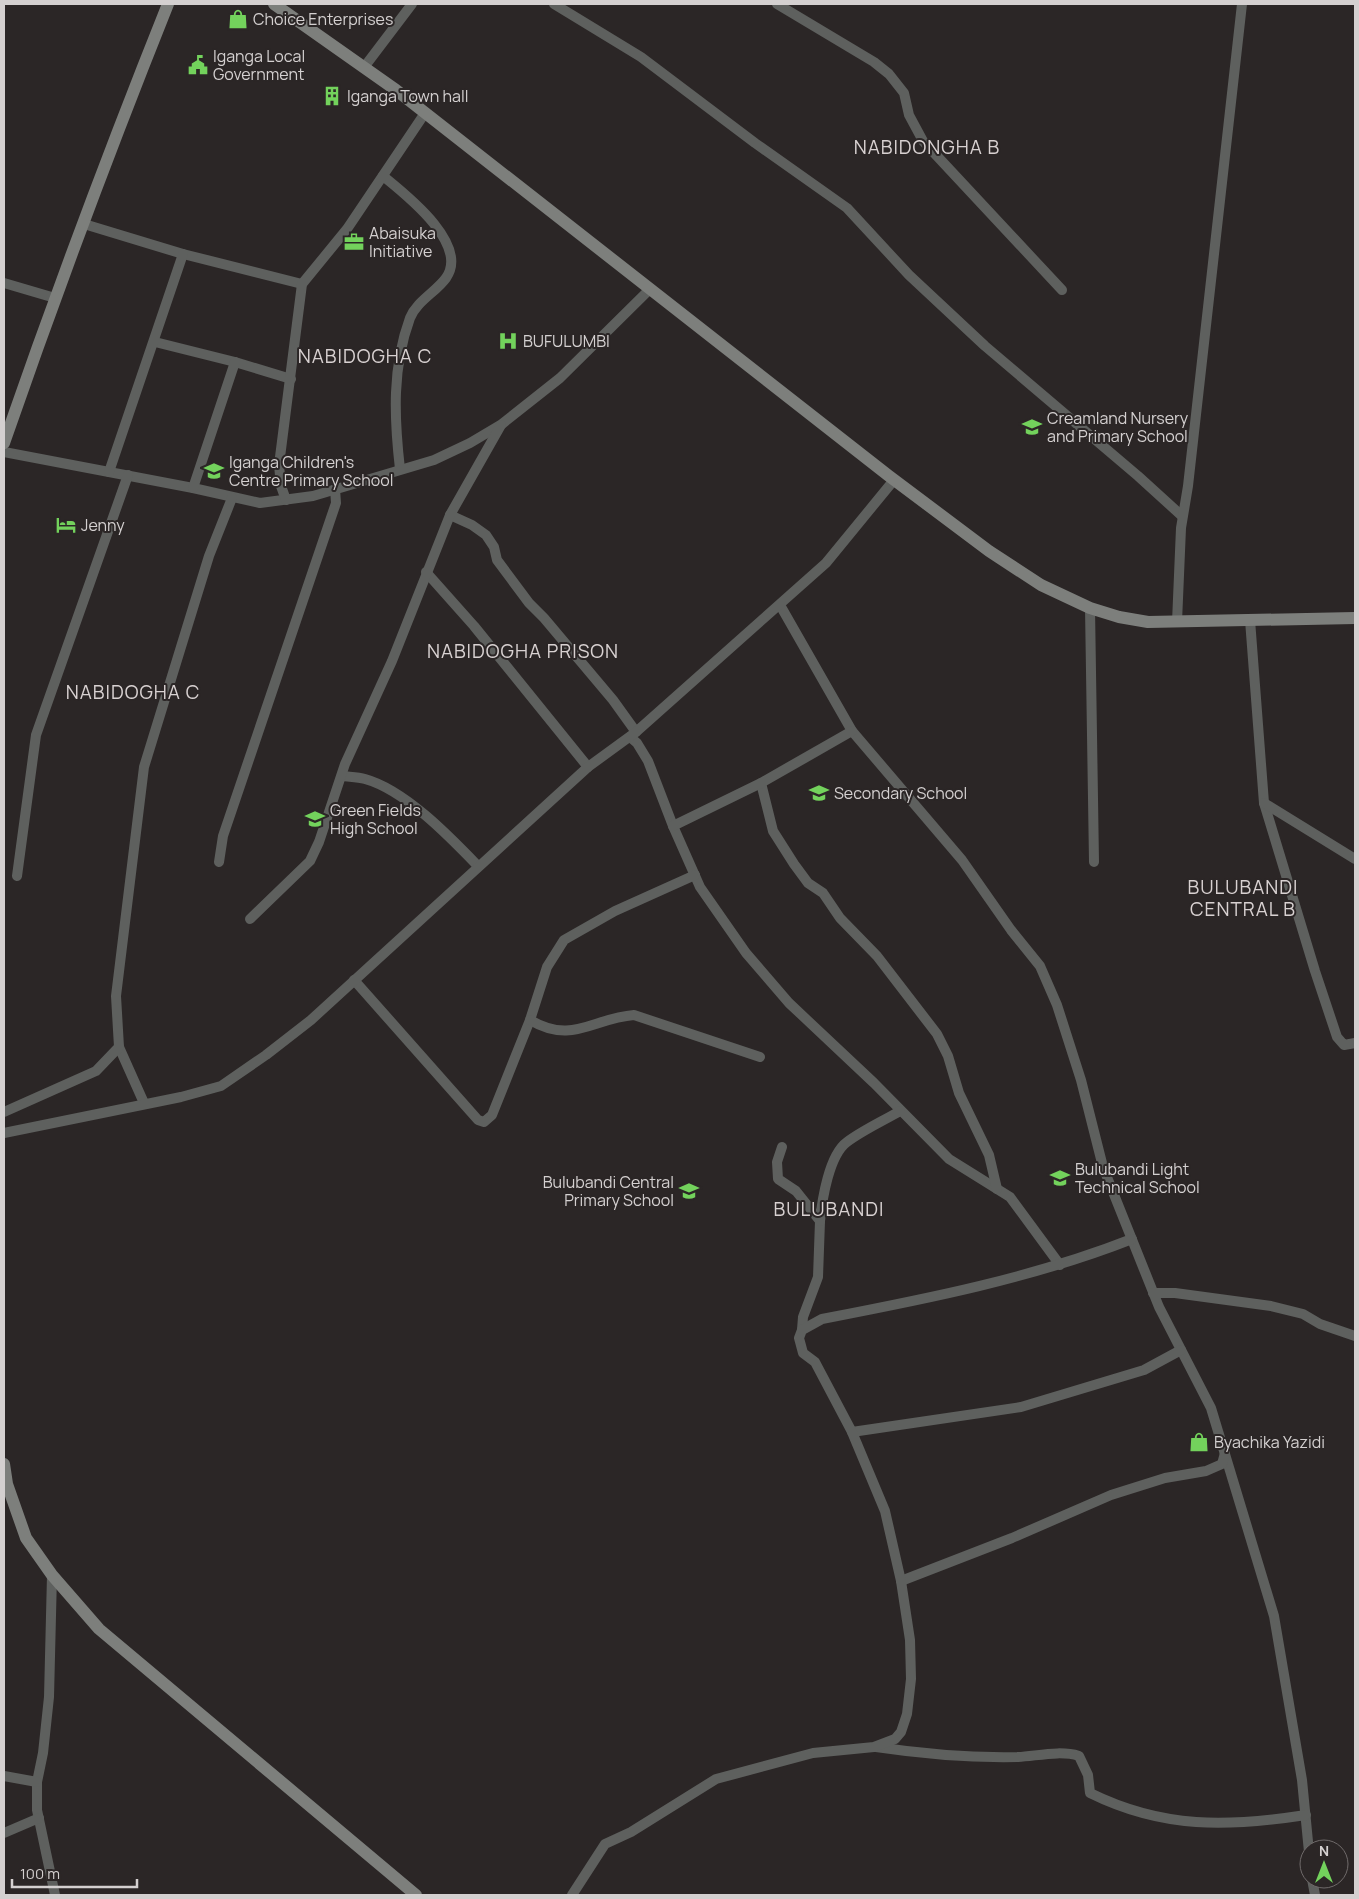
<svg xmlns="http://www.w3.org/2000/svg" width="1359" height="1899" viewBox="0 0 1359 1899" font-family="Manrope,sans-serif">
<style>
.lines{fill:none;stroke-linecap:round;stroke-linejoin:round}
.street{stroke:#5e605e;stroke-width:10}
.secondary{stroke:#7d7f7c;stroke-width:12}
.labels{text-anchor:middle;stroke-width:4;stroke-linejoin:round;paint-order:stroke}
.poi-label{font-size:16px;fill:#d4d0d0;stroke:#2b2626;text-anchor:start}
.quarter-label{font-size:19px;letter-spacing:1px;fill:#d8d1d1;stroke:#2b2626}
</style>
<rect width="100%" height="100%" fill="#2b2626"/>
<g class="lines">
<g class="street">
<polyline points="554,4 641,57 755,143 847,208 909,275 985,346 1138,476 1182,516"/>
<polyline points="777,4 874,62 889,74 904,93 909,115 923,141 1062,290"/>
<polyline points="365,66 412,4"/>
<path d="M383 176C405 194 470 244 446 278 436 292 417 301 410 318 392 367 394 417 400 469"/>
<polyline points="84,224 183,254 302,284"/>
<polyline points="4,283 55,298"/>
<polyline points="155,342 235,362 291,379"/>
<polyline points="4,452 193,488 260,503 313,496 434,460 470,443 502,424 560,378 650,289"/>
<polyline points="109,472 183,254"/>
<polyline points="193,488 235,362"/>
<polyline points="286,500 281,486 279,465 302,284 347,229 425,113"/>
<polyline points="450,515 472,525 486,535 494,547 497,560 529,603 544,618 613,700 636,732"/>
<polyline points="426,572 474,626 588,767"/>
<polyline points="780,605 852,731 962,860 1011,930 1040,966 1057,1005 1081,1080 1103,1167 1159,1307 1211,1408 1274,1616 1302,1780 1309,1852"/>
<polyline points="1090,608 1094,862"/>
<polyline points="1250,620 1264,803 1315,971 1337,1037 1344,1045 1355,1043"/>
<polyline points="1177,622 1181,528 1188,486 1242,4"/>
<polyline points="630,737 637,743 648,761 673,826 700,887 746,953 789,1003 874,1083 949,1159 1010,1197 1060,1265"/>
<path d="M342 776C350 777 358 777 365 779 405 790 450 837 478 866"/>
<polyline points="761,783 773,831 794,864 808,883 823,893 840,918 877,956 937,1034 948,1056 959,1093 989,1155 997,1189"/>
<polyline points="1264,803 1355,859"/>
<polyline points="673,826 761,783 852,731"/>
<polyline points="219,862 223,836 336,503 335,489"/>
<polyline points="17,876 36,735 128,475"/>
<polyline points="250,919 310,861 319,842 345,764 392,661 450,515 501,425"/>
<polyline points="354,980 478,1120 484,1122 492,1115 530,1020 547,967 564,940 615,911 695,875"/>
<path d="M530 1020C572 1045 593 1018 634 1015L760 1057"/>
<polyline points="119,1047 144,1103"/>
<polyline points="4,1112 96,1071 119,1047 116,996 144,767 209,556 232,498"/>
<polyline points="4,1133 181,1097 221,1086 266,1055 311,1020 588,767 636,732 826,563 894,480"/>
<polyline points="782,1147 777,1162 778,1179 796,1191 820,1221 818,1277 803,1317 802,1330"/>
<path d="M820 1221C822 1200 829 1155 847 1142 863 1130 883 1121 900 1111"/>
<polyline points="1153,1293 1175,1293 1271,1306 1303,1314 1320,1324 1355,1336"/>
<polyline points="852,1432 1021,1407 1144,1370 1181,1350"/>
<polyline points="52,1575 49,1697 43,1753 37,1782 37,1810 55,1895"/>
<polyline points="901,1581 1012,1538 1111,1495 1165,1478 1206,1471 1222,1464 1225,1453"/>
<path d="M876 1747C923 1754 971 1758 1018 1757 1037 1756 1060 1750 1079 1756L1088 1775 1090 1793C1163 1829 1228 1827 1306 1815"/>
<polyline points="4,1776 37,1782"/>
<polyline points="4,1833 39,1818"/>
<polyline points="1312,1879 1315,1895"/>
<path d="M572 1895 605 1844 631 1832 716 1779 813 1753 874 1747 895 1739 901 1732 907 1714 911 1679 910 1640 901 1581 885 1511 852 1432 815 1362 803 1353 799 1338 802 1330 822 1319C926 1299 1033 1278 1132 1239"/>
</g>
<g class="secondary">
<polyline points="274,4 396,90 889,476 989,551 1041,585 1090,608 1119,617 1148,622 1355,618"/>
<path d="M4 443C55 296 110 149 168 4"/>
<polyline points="4,1464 7,1484 26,1538 52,1575 99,1629 416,1895"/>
</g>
</g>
<defs>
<symbol id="shop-bare" viewBox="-9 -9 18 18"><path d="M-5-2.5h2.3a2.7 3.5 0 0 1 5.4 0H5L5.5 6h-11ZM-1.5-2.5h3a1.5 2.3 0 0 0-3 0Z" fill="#73d25c" stroke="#2b2626" stroke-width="2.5" paint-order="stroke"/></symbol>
<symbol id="civic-bare" viewBox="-9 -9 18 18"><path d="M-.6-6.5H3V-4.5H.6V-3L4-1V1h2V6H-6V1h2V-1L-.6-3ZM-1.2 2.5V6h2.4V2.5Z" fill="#73d25c" stroke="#2b2626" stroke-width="2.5" paint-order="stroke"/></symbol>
<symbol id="building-bare" viewBox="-9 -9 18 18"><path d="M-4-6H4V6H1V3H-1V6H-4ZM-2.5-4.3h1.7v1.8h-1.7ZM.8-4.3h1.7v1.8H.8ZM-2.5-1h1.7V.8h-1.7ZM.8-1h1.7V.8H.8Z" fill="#73d25c" stroke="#2b2626" stroke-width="2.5" paint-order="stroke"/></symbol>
<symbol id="office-bare" viewBox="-9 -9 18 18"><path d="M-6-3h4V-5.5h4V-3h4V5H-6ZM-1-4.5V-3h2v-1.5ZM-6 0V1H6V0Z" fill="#73d25c" stroke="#2b2626" stroke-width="2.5" paint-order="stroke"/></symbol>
<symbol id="hospital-bare" viewBox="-9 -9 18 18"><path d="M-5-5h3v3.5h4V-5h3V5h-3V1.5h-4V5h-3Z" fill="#73d25c" stroke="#2b2626" stroke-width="2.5" paint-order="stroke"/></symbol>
<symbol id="school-bare" viewBox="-9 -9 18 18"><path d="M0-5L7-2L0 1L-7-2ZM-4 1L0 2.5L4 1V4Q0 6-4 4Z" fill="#73d25c" stroke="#2b2626" stroke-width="2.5" paint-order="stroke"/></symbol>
<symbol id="hotel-bare" viewBox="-9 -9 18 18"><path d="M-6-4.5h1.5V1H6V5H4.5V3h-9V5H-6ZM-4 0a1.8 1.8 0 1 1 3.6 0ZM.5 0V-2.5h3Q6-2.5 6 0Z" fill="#73d25c" stroke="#2b2626" stroke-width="2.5" paint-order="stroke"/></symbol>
</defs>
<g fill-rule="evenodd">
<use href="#shop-bare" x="224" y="5" width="28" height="28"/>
<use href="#civic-bare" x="184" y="51" width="28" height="28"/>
<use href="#building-bare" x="318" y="82" width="28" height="28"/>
<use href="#office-bare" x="340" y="228" width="28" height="28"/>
<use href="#hospital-bare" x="494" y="327" width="28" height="28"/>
<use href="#school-bare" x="1018" y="413" width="28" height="28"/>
<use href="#school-bare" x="200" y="457" width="28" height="28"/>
<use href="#hotel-bare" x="52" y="511" width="28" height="28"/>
<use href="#school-bare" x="805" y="779" width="28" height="28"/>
<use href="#school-bare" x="301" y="805" width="28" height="28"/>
<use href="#school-bare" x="1046" y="1164" width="28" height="28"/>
<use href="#school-bare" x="675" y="1177" width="28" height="28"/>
<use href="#shop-bare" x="1185" y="1428" width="28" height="28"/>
</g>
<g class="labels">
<g class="poi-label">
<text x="253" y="25">Choice Enterprises</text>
<text x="213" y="62">Iganga Local<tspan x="213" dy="18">Government</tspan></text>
<text x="347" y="102">Iganga Town hall</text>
<text x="369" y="239">Abaisuka<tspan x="369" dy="18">Initiative</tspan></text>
<text x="523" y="347">BUFULUMBI</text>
<text x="1047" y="424">Creamland Nursery<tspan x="1047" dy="18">and Primary School</tspan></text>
<text x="229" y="468">Iganga Children's<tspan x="229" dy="18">Centre Primary School</tspan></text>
<text x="81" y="531">Jenny</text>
<text x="834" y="799">Secondary School</text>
<text x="330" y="816">Green Fields<tspan x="330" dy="18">High School</tspan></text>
<text x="1075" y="1175">Bulubandi Light<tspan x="1075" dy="18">Technical School</tspan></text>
<text x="674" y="1188" text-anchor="end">Bulubandi Central<tspan x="674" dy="18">Primary School</tspan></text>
<text x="1214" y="1448">Byachika Yazidi</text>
</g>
<g class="quarter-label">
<text x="927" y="154">NABIDONGHA B</text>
<text x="365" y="363">NABIDOGHA C</text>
<text x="523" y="658">NABIDOGHA PRISON</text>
<text x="133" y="699">NABIDOGHA C</text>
<text x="1243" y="894">BULUBANDI<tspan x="1243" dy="22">CENTRAL B</tspan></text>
<text x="829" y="1216">BULUBANDI</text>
</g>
</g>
<rect width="1359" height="1899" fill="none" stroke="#d4d0d0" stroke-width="10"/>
<g transform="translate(1324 1864)"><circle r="24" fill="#2b2626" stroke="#6f6a6a"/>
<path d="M0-4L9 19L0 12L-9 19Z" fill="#73d25c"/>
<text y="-8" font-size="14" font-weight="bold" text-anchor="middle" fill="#d4d0d0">N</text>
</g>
<path d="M12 1879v8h125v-8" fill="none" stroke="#d4d0d0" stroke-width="2.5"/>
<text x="20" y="1879" font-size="15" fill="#d4d0d0" stroke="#2b2626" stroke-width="4" paint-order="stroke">100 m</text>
</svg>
